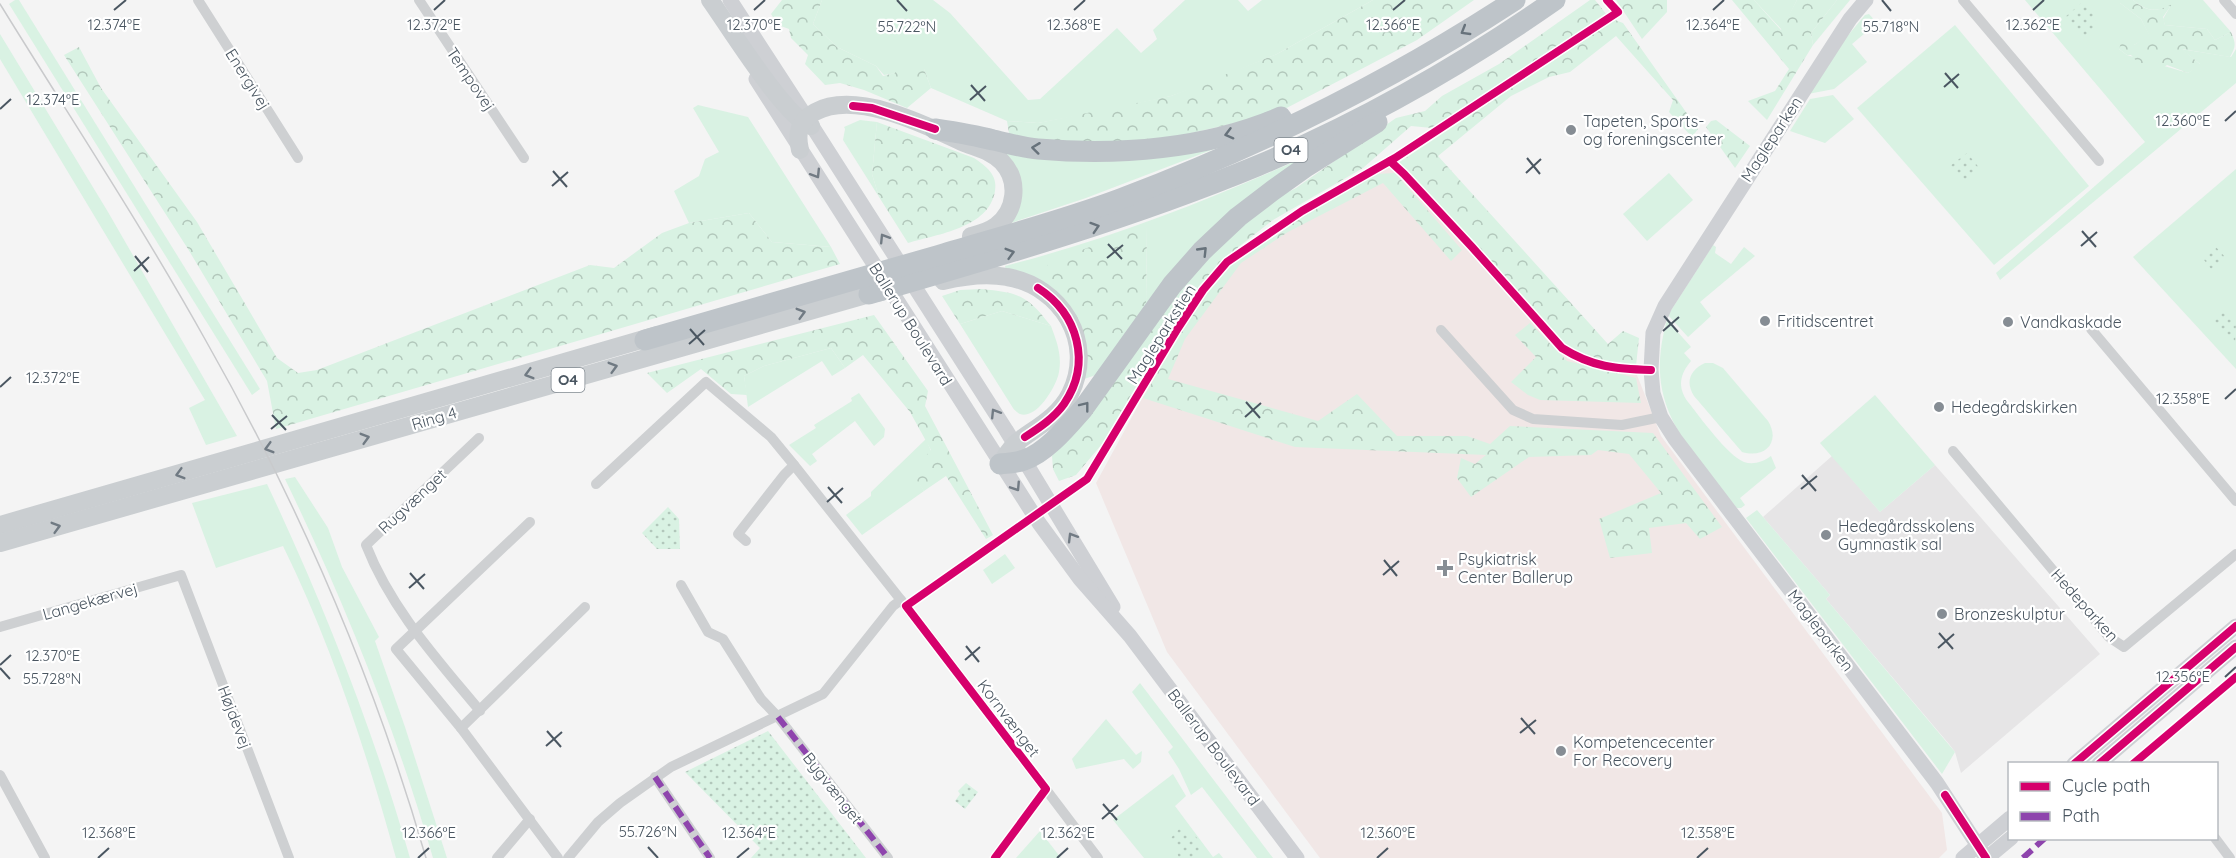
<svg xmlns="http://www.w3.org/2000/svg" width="2236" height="858" viewBox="0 0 2236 858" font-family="Quicksand,sans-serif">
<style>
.education{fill:#e6e5e6}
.medical{fill:#f1e7e6}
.grass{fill:#d9f2e3}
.forest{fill:url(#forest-crowns)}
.park{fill:url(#park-dots)}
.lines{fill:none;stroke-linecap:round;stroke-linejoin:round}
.street{stroke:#ced0d2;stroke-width:10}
.secondary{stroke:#ced0d4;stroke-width:15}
.primary{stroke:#caced1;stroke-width:18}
.highway{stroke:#bec4c9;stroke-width:21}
.tram{stroke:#c9cacc;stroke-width:1.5}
.quiet{stroke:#8e44ad;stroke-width:6;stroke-dasharray:12 6;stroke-linecap:butt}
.cycleway-casing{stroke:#fff;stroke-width:11}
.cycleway{stroke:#d6006c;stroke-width:8}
.oneway{stroke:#67727b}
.oneway2{stroke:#727b84}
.oneway3{stroke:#707a83}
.ticks{fill:none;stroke:#4a5661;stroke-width:2}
.poi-dot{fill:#868d94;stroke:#fff;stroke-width:2}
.labels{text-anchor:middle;stroke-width:4.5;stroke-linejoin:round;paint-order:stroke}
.shield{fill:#fff;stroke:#808990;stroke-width:1.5}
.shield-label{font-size:15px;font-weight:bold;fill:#4a5661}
.street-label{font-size:16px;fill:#4a5661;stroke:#fff}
.poi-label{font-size:16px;fill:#4a5661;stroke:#fff;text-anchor:start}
.ticks-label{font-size:15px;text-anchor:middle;fill:#4a5661;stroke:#fff;stroke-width:4.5;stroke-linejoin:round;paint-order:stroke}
</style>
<defs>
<pattern id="forest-crowns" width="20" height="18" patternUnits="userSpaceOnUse" patternTransform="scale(1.5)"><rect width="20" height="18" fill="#d9f2e3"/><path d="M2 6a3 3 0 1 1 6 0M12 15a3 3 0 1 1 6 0" fill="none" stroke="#b2c7bb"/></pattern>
<pattern id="park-dots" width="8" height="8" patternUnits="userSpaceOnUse" patternTransform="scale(1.5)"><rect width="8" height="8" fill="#d9f2e3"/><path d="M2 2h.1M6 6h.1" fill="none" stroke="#b2c7bb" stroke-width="1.8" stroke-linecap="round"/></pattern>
</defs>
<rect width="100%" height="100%" fill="#f4f4f4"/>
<polygon class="education" points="1832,456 1880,512 1935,465 2100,654 1961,773 1955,752 1949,744 1826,599 1830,595 1763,517"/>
<polygon class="medical" points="1390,166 1568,359 1637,375 1661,436 1942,813 1947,850 1939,858 1320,858 1167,652 1096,483 1176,336 1222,265 1304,211"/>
<g class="grass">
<polygon points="15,0 19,0 260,389 252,395 9,4"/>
<polygon points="822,0 933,0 950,13 1028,100 1040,99 1117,28 1141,53 1157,39 1153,30 1185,0 1238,0 1248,11 1262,0 1373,0 1277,54 1205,84 1171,96 1098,112 1038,123 1007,121 931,88 924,69 884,75 876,66 837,47 813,24"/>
<polygon points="1754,0 1797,0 1782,30"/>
<polygon points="1837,0 1850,0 1813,45 1811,33"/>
<polygon points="2025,0 2120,0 2120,3 2141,19 2150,36 2134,45 2119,49 2127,55 2188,73 2200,64 2181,49 2231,57 2236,49 2236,83 2000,280 1996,273 2145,142"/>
<path d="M2133 0H2203L2231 32 2215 40 2207 29 2165 25 2163 19 2171 5C2156 13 2146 11 2133 0Z"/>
<polygon points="1869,14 1877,23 1852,44 1867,62 1834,89 1808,94 1845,39 1865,15"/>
<polygon points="1955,25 2089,186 1994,265 1857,108"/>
<polygon points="0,34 108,212 237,436 206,445 189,408 205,400 0,59"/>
<polygon points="1833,95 1854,119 1825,143 1790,131 1810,99"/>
<polygon points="698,105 748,117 831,247 772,242 749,213 689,223 674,191 699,176 705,159 719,152 693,108"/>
<polygon points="860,120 877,122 872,174 879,197 843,140 845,129 844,127"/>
<polygon points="1222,146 1086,198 1011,223 1016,208 995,148"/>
<path d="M1300 159 1146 304 1147 227 1040 284 1007 273 1005 266C1106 240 1205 202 1300 159Z"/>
<polygon points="2236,169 2236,369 2133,257"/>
<polygon points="1669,173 1693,200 1647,241 1623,214"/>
<polygon points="1713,245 1716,247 1715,253 1731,264 1744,247 1755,256 1700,302 1711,316 1688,337 1668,315"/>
<path d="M1002 311 1051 326C1057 342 1062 355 1059 372 1057 385 1037 420 1020 414 1019 414 1013 409 1013 408L960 324Z"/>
<path d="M1667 320 1691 347 1684 353 1691 361C1680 374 1677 387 1688 402 1700 417 1727 455 1744 462 1753 465 1763 462 1771 456L1776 468 1740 498 1745 505 1741 508H1737C1687 444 1642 407 1667 320Z"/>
<polygon points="831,348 845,368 832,376 822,361 748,407 744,376 764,366"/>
<path d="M1705 363H1713L1723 368 1768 421C1781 442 1765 459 1742 452L1694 396C1685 382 1690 370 1705 363Z"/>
<polygon points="859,393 885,429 884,437 874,446 855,421 812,454 817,461 810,466 789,445 816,428 814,425 852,401 851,398"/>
<polygon points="1875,395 1935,465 1880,512 1820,443"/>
<polygon points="926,439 931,451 931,466 916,478 924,491 862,535 846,515 871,496 871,492"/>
<path d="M295 477 328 528 342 567 379 637 375 641 405 727 447 858H433C395 727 344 601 285 479Z"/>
<path d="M267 484C324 605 373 729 410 858H396C366 751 332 646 283 546L216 568 192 503Z"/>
<polygon points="1757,510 1830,595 1826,599 1955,752 1942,774 1746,518"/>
<polygon points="1005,554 1015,568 992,584 983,570"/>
<polygon points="1140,683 1273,858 1257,858 1202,787 1191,795 1179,769 1168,752 1173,747 1132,692"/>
<polygon points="1106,719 1136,755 1142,751 1141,762 1133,769 1124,759 1076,769 1072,759"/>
<polygon points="1173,774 1186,796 1175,806 1213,857 1219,853 1223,858 1144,858 1113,820"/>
<polygon points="1040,831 1061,858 1016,858"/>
</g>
<g class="forest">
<polygon points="782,0 822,0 813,24 837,47 876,66 883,76 895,73 896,69 912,64 924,69 931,88 907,108 864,90 840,83 825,85 805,64 808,55 791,38 789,29 778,25 771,14"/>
<polygon points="1373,0 1474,0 1417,40 1277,113 1162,140 1119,146 1010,139 1007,121 1038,123 1171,96 1277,54"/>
<polygon points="1590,0 1595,0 1607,15 1568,43 1432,128 1411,126 1363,168 1273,220 1227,256 1187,301 1102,444 1076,475 1059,481 1053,469 1052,456 1088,414 1165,302 1253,210 1296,188 1396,118 1425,111 1442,96 1499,64"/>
<polygon points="1616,0 1667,0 1667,12 1642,39"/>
<polygon points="1732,0 1754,0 1781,30 1797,0 1837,0 1811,33 1813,45 1767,120 1748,101 1775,91 1789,69"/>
<path d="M2120 0H2133C2147 12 2156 13 2172 4L2163 17 2165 25 2207 29 2215 40 2231 32C2236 44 2236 46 2230 57L2182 49 2201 65 2188 73 2167 65 2161 69 2141 66 2131 55H2127L2119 49 2122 40 2134 45 2149 35 2141 19 2120 3Z"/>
<path d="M1615 20 1623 23 1698 129 1692 137 1669 112 1673 100 1616 36 1570 72 1549 77 1511 96 1438 156 1608 344 1623 331 1639 338 1636 366C1605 369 1589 360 1563 346L1398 163Z"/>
<polygon points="79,47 101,88 197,222 277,358 298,373 317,370 590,265 614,268 662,233 689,223 749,213 772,242 831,247 840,264 276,429 267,381 188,249 64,55"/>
<polygon points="1716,120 1750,146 1735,168 1706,127 1711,121"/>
<path d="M877 122 974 158C986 166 998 175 995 191 989 228 938 234 908 243L879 197 872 174Z"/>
<polygon points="1395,173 1462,250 1451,261 1383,183 1288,232 1241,263 1185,339 1168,379 1318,421 1357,394 1397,436 1467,436 1490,444 1510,426 1653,433 1722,527 1700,539 1686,523 1649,528 1652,553 1610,558 1599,519 1661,493 1629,454 1598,450 1591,455 1529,457 1471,497 1457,478 1461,458 1475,464 1486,455 1295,447 1143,398 1200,299 1224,266 1304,212 1375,174"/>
<polygon points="1147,226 1146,304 1102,373 1084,379 1085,370 1040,284 1049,262"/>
<path d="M982 289C1020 293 1027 295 1051 326L1002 311 960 324 942 296 960 290Z"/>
<polygon points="874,315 928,391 925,406 993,535 986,539 946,476 924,491 915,478 930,466 924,458 931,450 910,412 863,355 845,368 831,348 764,366 744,376 747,395 731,394 701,369 667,393 647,373"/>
<polygon points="1530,323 1567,361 1636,378 1641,403 1540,400 1528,395 1511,382 1536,357 1515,335"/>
</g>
<g class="park">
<polygon points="2085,0 2096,13 2094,30 2083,40 2064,18"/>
<polygon points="1967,153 1981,170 1964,183 1950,166"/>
<polygon points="2214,245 2225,257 2211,269 2201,256"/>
<polygon points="2224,308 2236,322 2235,345 2212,319"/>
<polygon points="668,507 679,519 680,549 657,549 642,533"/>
<polygon points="768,731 866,858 751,858 760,848 685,772"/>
<polygon points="966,783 978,792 965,809 955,801 960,794 958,791"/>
<polygon points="1179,829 1194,834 1202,845 1199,847 1201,858 1179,858 1171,838"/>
</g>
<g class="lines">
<g class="street">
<polyline points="198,0 298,158"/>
<polyline points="419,0 524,158"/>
<polyline points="1963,0 2099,161"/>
<polyline points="2224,0 2236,14"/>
<polyline points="2091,329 2236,501"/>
<polyline points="1441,330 1513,410 1533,419 1622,425 1661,417"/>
<path d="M479 438 366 545C391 609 437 659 480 711"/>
<polyline points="1953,451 2109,637 2124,647 2236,554"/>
<polyline points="596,484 706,382 771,437 794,465 931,638 1098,858"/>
<polyline points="530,522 396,649 461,728 558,858"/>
<polyline points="746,541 738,534 784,475 794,465"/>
<polyline points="681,585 708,632 723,639 761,699 778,717 888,858"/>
<polyline points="0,627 181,575 289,858"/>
<polyline points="461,728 585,607"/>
<polyline points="0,775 45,858"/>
<polyline points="655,777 710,858"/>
<polyline points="2215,838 2230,858"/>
<polyline points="497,858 530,819"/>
<polyline points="568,858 598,822 620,803 671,767 823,694 893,606 901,600"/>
</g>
<g class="secondary">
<polyline points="730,0 812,126 1006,430 1113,607"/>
<polyline points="1866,0 1850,19 1665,306 1653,333 1651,370 1653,393 1661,417 1675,439 1937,783 1986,858"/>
<polyline points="756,79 1039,523 1080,579 1130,636 1297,858"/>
<polyline points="2074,764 2236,626"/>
<polyline points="2099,764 2236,647"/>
<polyline points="1963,858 2010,818"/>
<polyline points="1987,858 2011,838"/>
</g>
<g class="primary">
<path d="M710 0C728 25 786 119 811 126"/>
<path d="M800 150C796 132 799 121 815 112 855 90 924 124 962 142 976 148 992 151 1002 162 1020 181 1016 211 996 226 988 232 979 234 971 236"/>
<path d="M943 281C964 276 986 273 1007 277 1061 286 1096 342 1070 394 1058 417 1037 427 1017 442 1010 448 1005 457 1000 464"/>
<polyline points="0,525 658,335"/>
<polyline points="0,543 869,294 881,292"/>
</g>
<g class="highway">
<path d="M935 129C955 132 974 135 993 140 1008 143 1023 148 1038 149 1119 156 1206 149 1281 117"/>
<path d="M869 294C1000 256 1131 218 1257 166 1362 122 1462 65 1555 0"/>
<path d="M645 340C744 311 842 283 940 255 1000 237 1061 221 1120 199 1258 147 1391 81 1515 0"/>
<path d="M1000 464C1008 463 1017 463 1024 460 1046 453 1068 426 1083 409L1172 285 1202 251 1238 217 1272 191 1307 166 1377 122"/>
</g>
<path class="tram" d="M0 4C69 116 142 226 206 341 298 503 374 678 426 858"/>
<g class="quiet">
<polyline points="778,717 888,858"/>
<polyline points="655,777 710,858"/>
<polyline points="2023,858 2045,838"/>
</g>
<defs>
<g id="cycleway">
<polyline points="853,106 872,108 935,129"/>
<path d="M1390 161 1404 174 1472 247 1562 348C1592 367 1616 369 1651 370"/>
<path d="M1025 437C1039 428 1054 418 1064 404 1092 363 1078 314 1038 288"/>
<polyline points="2074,764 2236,626"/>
<polyline points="2099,764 2236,647"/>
<polyline points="2133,764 2236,677"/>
<polyline points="1945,795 1986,858"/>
<polyline points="995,858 1046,789 906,606 1087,479 1178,328 1203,290 1227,262 1302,211 1395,158 1618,12 1607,0"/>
</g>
</defs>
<use href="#cycleway" class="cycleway-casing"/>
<use href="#cycleway" class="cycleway"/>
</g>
<defs><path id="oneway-chevron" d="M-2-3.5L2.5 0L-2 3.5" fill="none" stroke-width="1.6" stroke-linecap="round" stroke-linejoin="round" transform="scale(1.5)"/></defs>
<g class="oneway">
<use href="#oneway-chevron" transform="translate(1465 31) rotate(149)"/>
<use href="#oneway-chevron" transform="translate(1229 134) rotate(165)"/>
<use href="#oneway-chevron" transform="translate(1036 148) rotate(-173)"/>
<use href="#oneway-chevron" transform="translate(1095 227) rotate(-18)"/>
<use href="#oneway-chevron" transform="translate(1203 251) rotate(-46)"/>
<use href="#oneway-chevron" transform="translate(1010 253) rotate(-16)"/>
<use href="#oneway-chevron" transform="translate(1085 406) rotate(-52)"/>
</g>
<g class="oneway2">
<use href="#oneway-chevron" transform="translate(816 174) rotate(58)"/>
<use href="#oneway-chevron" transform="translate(884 238) rotate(-122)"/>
<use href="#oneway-chevron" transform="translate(995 413) rotate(-122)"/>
<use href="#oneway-chevron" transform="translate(1016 487) rotate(57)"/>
<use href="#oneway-chevron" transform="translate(1072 537) rotate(-121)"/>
</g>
<g class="oneway3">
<use href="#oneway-chevron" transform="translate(801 313) rotate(-16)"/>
<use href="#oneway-chevron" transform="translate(613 367) rotate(-16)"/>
<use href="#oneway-chevron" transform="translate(529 374) rotate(164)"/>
<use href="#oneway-chevron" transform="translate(365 438) rotate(-16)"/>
<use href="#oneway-chevron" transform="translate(269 448) rotate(164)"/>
<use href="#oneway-chevron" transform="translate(180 474) rotate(164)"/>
<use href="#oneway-chevron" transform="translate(56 527) rotate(-16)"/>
</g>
<path class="ticks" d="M897 0 907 11M1882 0 1891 11M114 10 126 0M434 10 445 0M754 10 765 0M1074 10 1085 0M1393 10 1405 0M1713 10 1724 0M2033 10 2044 0M1945 73 1958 88M971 85 985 101M1944 87 1959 74M970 100 986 86M0 109 11 99M2225 121 2236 111M1527 158 1540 174M553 171 567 187M1526 173 1541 159M552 186 568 172M2082 231 2096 247M1108 244 1122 259M2081 246 2097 232M135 256 148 272M1107 258 1123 245M134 271 149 257M1664 316 1678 332M690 329 704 345M1663 331 1679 317M689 344 705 330M0 387 11 377M2225 399 2236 389M1246 402 1260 418M272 415 286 430M1245 417 1261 403M271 429 287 416M1802 475 1816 491M828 487 842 503M1801 489 1817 476M827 502 843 488M1384 560 1397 576M410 573 424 589M1383 575 1399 561M409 588 425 574M1939 633 1953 649M966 646 979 662M1938 648 1954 634M965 660 980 647M0 665 11 655M0 668 10 679M2225 677 2236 667M1521 718 1535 734M547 731 561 747M1520 733 1536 720M546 746 562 732M1103 804 1117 820M1102 819 1118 805M648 847 658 858M98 858 109 848M418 858 429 848M737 858 749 848M1057 858 1068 848M1377 858 1388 848M1697 858 1708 848"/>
<g class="poi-dot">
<circle cx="1571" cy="130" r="6"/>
<circle cx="1765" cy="321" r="6"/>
<circle cx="2008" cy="322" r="6"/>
<circle cx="1939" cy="407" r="6"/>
<circle cx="1826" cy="535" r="6"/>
<path d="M1442 559h6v6h6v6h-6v6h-6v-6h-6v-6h6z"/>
<circle cx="1942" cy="614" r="6"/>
<circle cx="1561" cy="751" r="6"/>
</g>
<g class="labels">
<g class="shield">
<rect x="1274.5" y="138" width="33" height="24" rx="4.5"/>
<rect x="551.5" y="368" width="33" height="24" rx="4.5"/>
</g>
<g class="shield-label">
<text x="1291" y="155">O4</text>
<text x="568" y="385">O4</text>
</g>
<g class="street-label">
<text transform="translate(248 79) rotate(58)" y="6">Energivej</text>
<text transform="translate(471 79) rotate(56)" y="6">Tempovej</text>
<text transform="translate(1771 139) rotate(-57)" y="6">Magleparken</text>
<text transform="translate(911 324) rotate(58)" y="6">Ballerup Boulevard</text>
<text transform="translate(1161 334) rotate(-58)" y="6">Magleparkstien</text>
<text transform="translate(434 418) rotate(-16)" y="6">Ring 4</text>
<text transform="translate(412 501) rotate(-43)" y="6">Rugvænget</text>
<text transform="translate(90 601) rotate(-16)" y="6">Langekærvej</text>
<text transform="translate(2085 605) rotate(48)" y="6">Hedeparken</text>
<text transform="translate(1821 630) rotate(53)" y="6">Magleparken</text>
<text transform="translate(235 717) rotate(69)" y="6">Højdevej</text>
<text transform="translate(1009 718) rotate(53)" y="6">Kornvænget</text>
<text transform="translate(1214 747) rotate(53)" y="6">Ballerup Boulevard</text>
<text transform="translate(833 788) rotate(52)" y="6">Bygvænget</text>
</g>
<g class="poi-label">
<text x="1583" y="127">Tapeten, Sports-<tspan x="1583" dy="18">og foreningscenter</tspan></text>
<text x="1777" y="327">Fritidscentret</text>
<text x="2020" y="328">Vandkaskade</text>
<text x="1951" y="413">Hedegårdskirken</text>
<text x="1838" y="532">Hedegårdsskolens<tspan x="1838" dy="18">Gymnastik sal</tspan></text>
<text x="1458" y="565">Psykiatrisk<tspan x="1458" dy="18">Center Ballerup</tspan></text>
<text x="1954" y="620">Bronzeskulptur</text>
<text x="1573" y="748">Kompetencecenter<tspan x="1573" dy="18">For Recovery</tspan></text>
</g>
</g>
<g class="ticks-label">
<text x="114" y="30">12.374°E</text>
<text x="434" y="30">12.372°E</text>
<text x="754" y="30">12.370°E</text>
<text x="1074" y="30">12.368°E</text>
<text x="1393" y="30">12.366°E</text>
<text x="1713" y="30">12.364°E</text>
<text x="2033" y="30">12.362°E</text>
<text x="907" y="32">55.722°N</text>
<text x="1891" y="32">55.718°N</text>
<text x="53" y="105">12.374°E</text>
<text x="2183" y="126">12.360°E</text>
<text x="53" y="383">12.372°E</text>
<text x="2183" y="404">12.358°E</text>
<text x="53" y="661">12.370°E</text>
<text x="2183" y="682">12.356°E</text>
<text x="52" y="684">55.728°N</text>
<text x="648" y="837">55.726°N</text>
<text x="109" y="838">12.368°E</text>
<text x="429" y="838">12.366°E</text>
<text x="749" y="838">12.364°E</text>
<text x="1068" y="838">12.362°E</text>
<text x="1388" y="838">12.360°E</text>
<text x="1708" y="838">12.358°E</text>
</g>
<rect x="2008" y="762" width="210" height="78" fill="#ffffff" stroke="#b7bbc0" stroke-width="1.5"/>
<rect x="2020" y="782" width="30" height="9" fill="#d6006c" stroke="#b7bbc0" stroke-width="1.5"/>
<text x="2062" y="792" font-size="18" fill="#4a5661">Cycle path</text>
<rect x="2020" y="812" width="30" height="9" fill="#8e44ad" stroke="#b7bbc0" stroke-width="1.5"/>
<text x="2062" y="822" font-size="18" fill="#4a5661">Path</text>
</svg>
